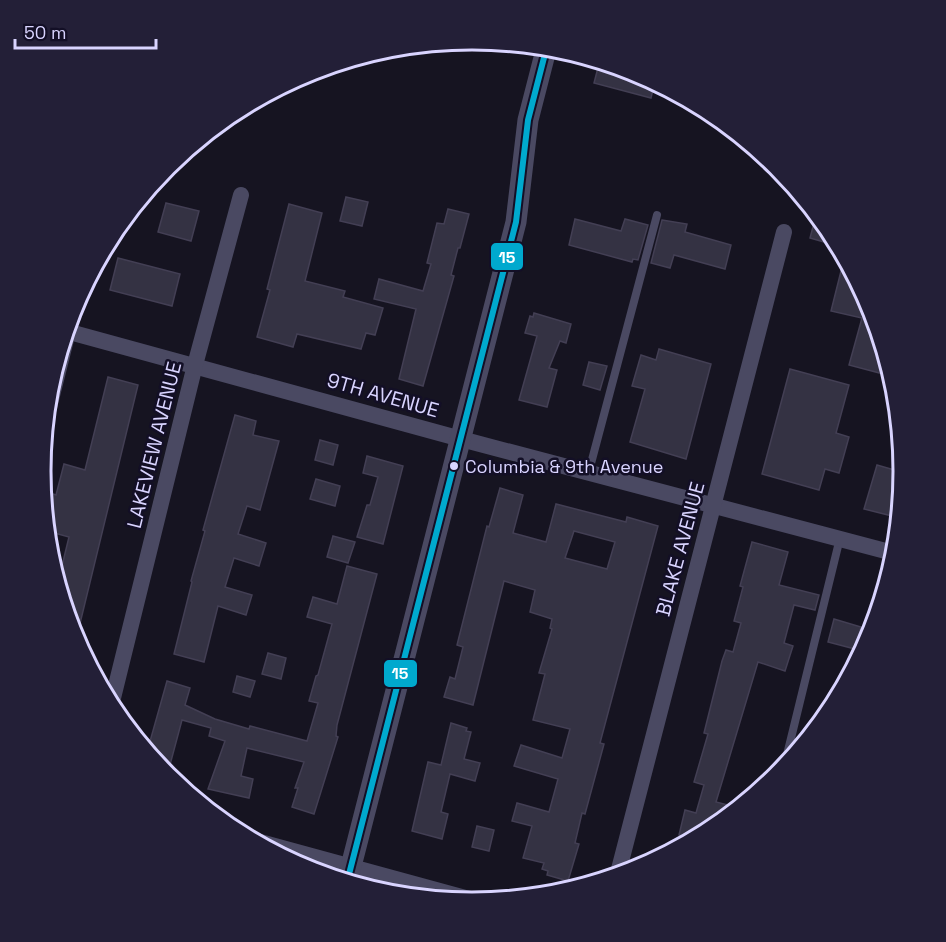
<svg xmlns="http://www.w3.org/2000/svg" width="946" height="942" viewBox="0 0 946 942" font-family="'Space Grotesk',sans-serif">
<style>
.building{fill:#343243;stroke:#433f54;stroke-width:1.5;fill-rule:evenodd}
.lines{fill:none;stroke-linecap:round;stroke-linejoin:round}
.service{stroke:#4a4962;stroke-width:8}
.minor{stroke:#4a4962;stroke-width:16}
.tertiary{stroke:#4a4962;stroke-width:21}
.bus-1-casing{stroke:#130f26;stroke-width:10}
.bus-1{stroke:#00a9ce;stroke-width:6}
.bus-dot{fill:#d9d4ff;stroke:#130f26;stroke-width:2}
.labels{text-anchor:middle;stroke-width:5;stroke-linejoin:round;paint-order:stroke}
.bus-label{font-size:18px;fill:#d9d4ff;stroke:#130f26;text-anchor:start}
.street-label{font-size:20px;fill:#d9d4ff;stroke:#130f26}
.rim{fill:none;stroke:#d9d4ff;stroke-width:3}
.line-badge{stroke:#130f26;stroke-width:2}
.badge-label{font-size:16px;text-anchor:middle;font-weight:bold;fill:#fff}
</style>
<rect width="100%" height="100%" fill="#161421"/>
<g class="building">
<polygon points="600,60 639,72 655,81 651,98 594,83"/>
<polygon points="346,197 368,202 362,226 340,221"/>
<polygon points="166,203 199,211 191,241 158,232"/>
<polygon points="289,204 322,213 305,281 345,291 343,297 383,308 375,335 366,333 361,349 297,334 293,347 257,337 270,290 267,289"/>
<polygon points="448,209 469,214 460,248 458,248 451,275 454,276 423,386 399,379 416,309 374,299 379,279 423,291 431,264 427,263 437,223 444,224"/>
<polygon points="575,219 621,231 625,219 648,225 638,260 633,259 632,262 569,245"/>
<polygon points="662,220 687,224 685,232 731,245 725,269 674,255 670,268 651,263"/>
<polygon points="814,223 829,227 841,247 810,238"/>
<polygon points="845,255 872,306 890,363 887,375 849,365 862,318 831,311"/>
<polygon points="118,258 180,274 172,306 110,290"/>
<polygon points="534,313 571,324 566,343 560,341 549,368 557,370 547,407 519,400 537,336 525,333 530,316 533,317"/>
<polygon points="659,349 711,364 686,459 630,442 645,389 632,386 641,355 656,360"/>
<polygon points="589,362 607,366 600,390 583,385"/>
<polygon points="790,369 849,385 836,433 849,437 839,473 825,469 819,490 762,474"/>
<polygon points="108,377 138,385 76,640 58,582 69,537 47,531 44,504 47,492 56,495 64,464 85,470"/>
<polygon points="235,415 256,421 253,435 279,441 260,510 247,506 238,534 266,543 259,566 234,558 225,587 252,595 246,615 218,606 204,662 174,654 192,582 191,581 205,531 203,530"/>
<polygon points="320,440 338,445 333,465 315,460"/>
<polygon points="367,456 403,466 383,544 357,537 367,505 370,505 378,477 363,473"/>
<polygon points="877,465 905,473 900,518 864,509"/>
<polygon points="316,479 340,486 335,506 310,499"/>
<path d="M500 488 523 495 513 533 546 542 556 504 626 522 627 517 658 526 600 743 604 744 585 814 582 813 575 843 579 844 568 881 547 875 548 871 542 869 544 863 523 858 532 826 512 821 517 803 549 812 558 779 514 766 521 745 562 758 570 729 533 720 545 674 539 673 552 629 550 628 552 619 530 612 535 590 504 581 473 705 444 697 450 677 455 679 463 647 457 645 487 526 489 527ZM574 531 615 542 607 569 565 558Z"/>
<polygon points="333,536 355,542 348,563 327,557"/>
<polygon points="752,542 788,552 779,585 819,595 815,610 794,605 784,643 793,646 785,671 758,662 716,802 740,808 713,830 696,840 679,835 685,810 696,813 704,785 694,782 708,734 704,733 722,661 726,650 733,652 741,623 734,621 743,587 740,586"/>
<polygon points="347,566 377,574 337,725 336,736 338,737 314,814 292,807 298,788 295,788 304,762 247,748 241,776 253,779 249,798 208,789 225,741 209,736 211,728 182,720 167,776 147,752 167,681 190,688 185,705 215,719 249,729 250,726 307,741 318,703 309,701 316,676 318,675 332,624 307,617 313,597 337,604"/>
<polygon points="834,619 861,627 855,649 828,642"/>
<polygon points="268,653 286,658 281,679 262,674"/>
<polygon points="237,676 255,681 250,697 233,692"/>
<polygon points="451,723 467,728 466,731 471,732 464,759 480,763 475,781 450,774 441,812 448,814 442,839 412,831 428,762 441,765"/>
<polygon points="477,826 494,830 489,851 472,847"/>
</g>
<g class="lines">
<g class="service">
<polyline points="43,448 72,332"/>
<polyline points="589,471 657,215"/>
<polyline points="783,771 840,538"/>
</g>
<g class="minor">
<polyline points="66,331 461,439 897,554"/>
<polyline points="111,706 195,365 241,195"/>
<polyline points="249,839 480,902"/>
<polyline points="617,877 784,232"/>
</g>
<polyline class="tertiary" points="347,882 516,222 528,120 547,46"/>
<defs>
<polyline id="bus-1" points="347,882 516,222 528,120 547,46"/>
</defs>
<use href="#bus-1" class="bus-1-casing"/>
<use href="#bus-1" class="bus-1"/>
</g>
<circle class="bus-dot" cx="454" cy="466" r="5"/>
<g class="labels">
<g class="bus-label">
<text x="465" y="473">Columbia &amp; 9th Avenue</text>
</g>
<g class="street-label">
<text transform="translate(383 395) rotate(16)" y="7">9TH AVENUE</text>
<text transform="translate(154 445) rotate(-76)" y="7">LAKEVIEW AVENUE</text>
<text transform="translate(680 549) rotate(-75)" y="7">BLAKE AVENUE</text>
</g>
</g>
<path d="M0 0H946V942H0ZM51 471a421 421 0 1 1 842 0a421 421 0 1 1-842 0Z" fill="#231f37" fill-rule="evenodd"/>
<path class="rim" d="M51 471a421 421 0 1 1 842 0a421 421 0 1 1-842 0Z"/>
<g class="line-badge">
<rect x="490" y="242" width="34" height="29" rx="6" fill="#00a9ce"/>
<rect x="383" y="659" width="35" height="29" rx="6" fill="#00a9ce"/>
</g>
<g class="badge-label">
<text x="507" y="263">15</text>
<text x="400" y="679">15</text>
</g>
<path d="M15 39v9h141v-9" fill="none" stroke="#d9d4ff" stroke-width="3"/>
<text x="24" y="39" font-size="18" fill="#d9d4ff" stroke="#130f26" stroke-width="4.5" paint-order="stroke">50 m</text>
</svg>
